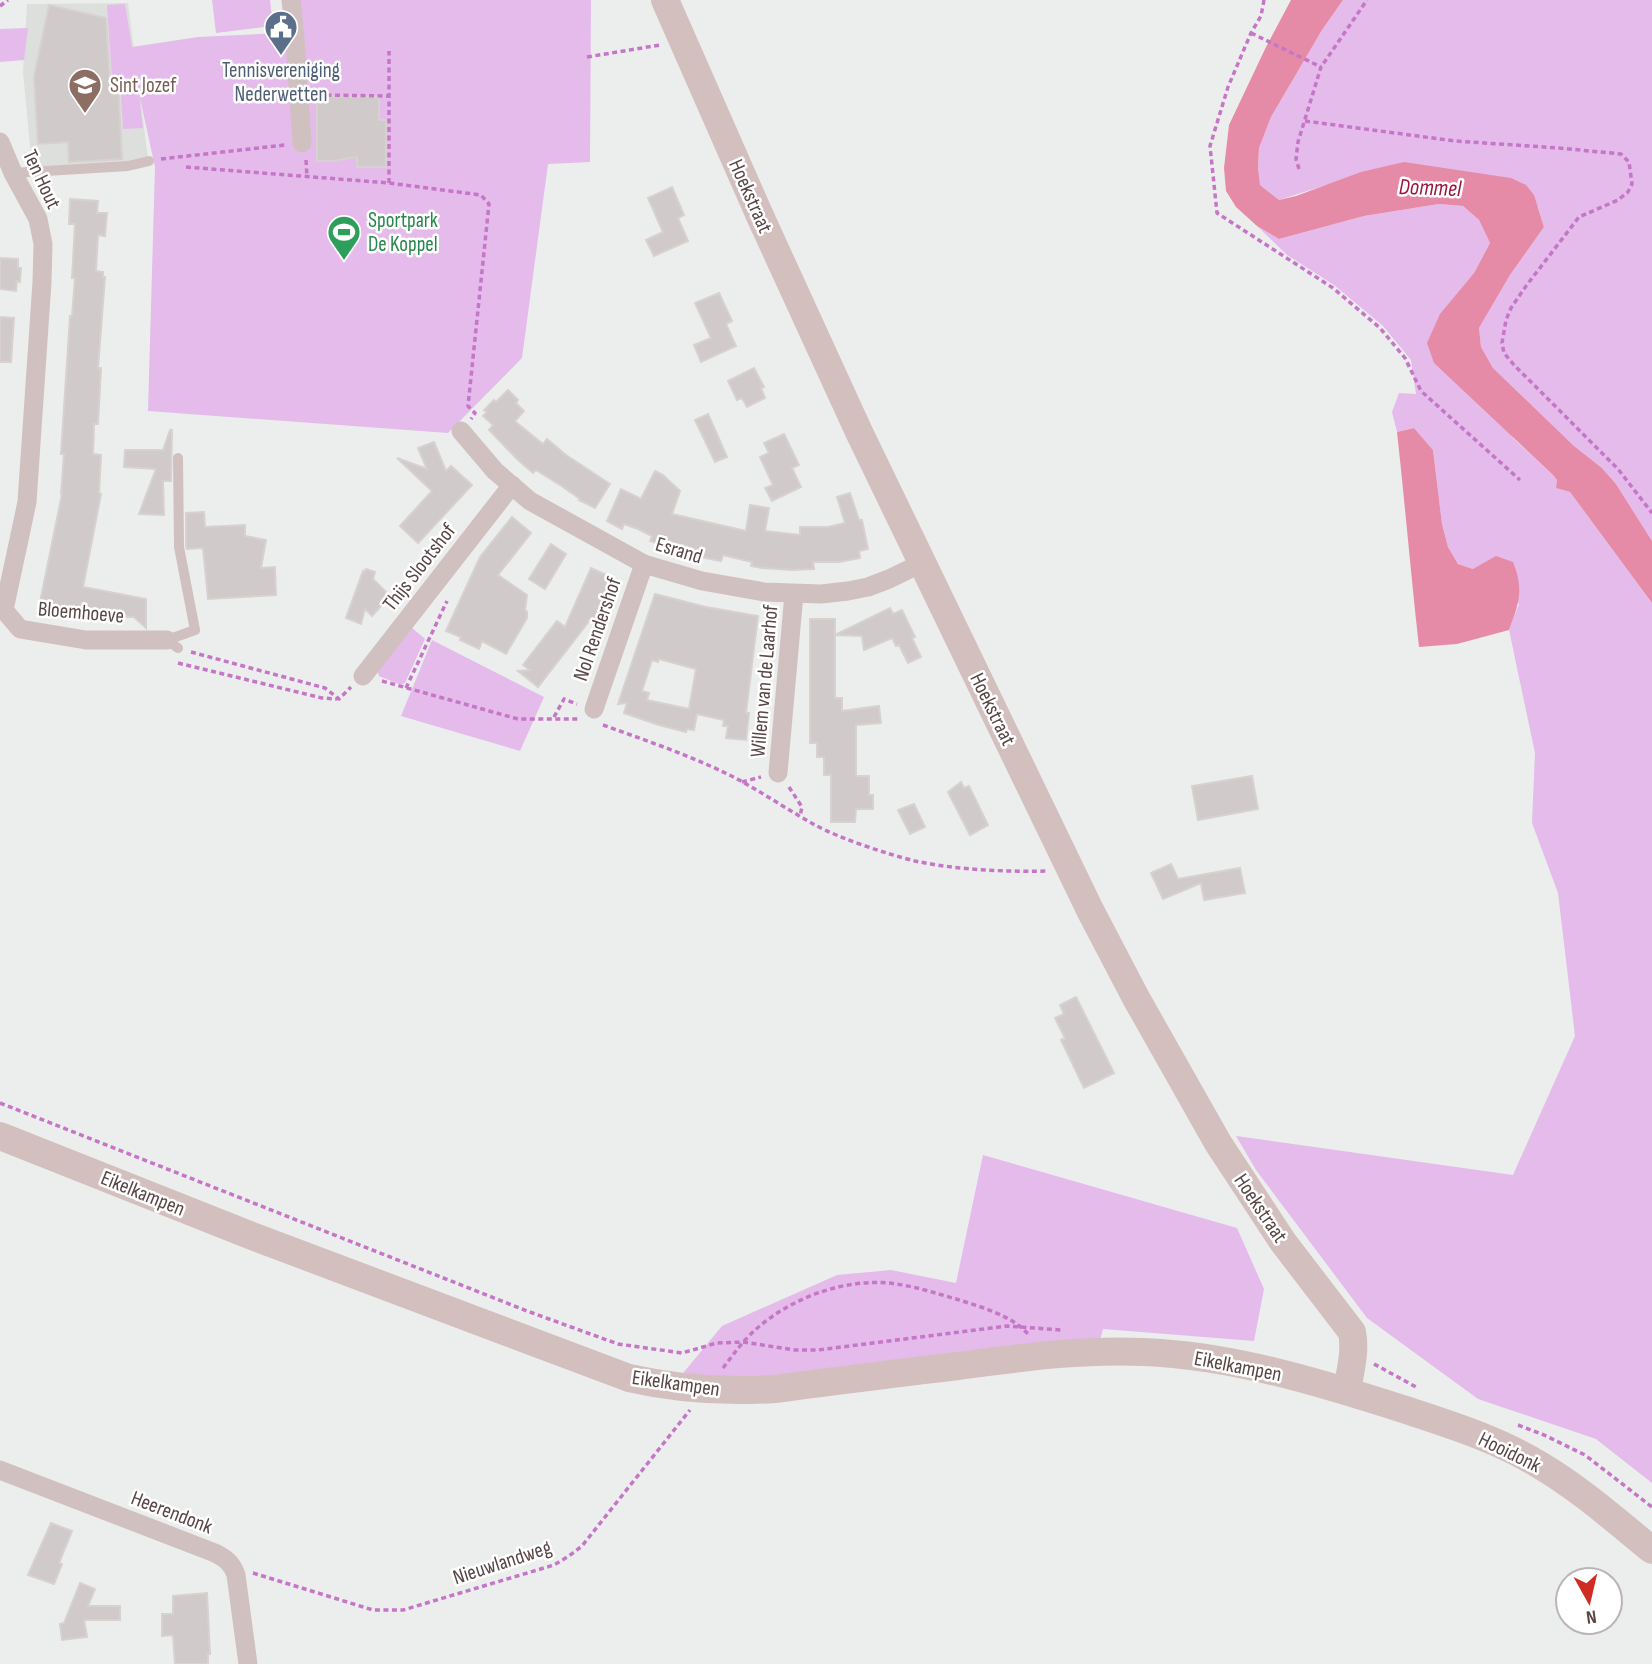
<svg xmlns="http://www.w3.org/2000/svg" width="1652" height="1664" viewBox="0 0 1652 1664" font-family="'Sofia Sans Condensed',sans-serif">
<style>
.education{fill:#dddfdd}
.green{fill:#e4bbeb}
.water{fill:#e58ba7}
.building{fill:#d0caca;stroke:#d7d1d0;stroke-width:2;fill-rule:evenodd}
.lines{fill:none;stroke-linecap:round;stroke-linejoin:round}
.path{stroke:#c576c6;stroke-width:3.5;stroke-dasharray:5 3.5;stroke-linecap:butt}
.lane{stroke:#d0c0c0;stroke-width:10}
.street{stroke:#d0c0c0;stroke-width:19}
.secondary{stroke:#d4bfbf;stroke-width:28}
.labels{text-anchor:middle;stroke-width:5;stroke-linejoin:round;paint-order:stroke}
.service-label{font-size:21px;fill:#4e5e75;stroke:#fff}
.education-label{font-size:21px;fill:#785e54;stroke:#fff;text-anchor:start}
.street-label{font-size:21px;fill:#584546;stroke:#fff}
.leisure-label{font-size:21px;fill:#27864d;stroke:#fff;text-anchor:start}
.water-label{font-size:23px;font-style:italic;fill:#9b153e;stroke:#fff}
</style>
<rect width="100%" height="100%" fill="#eceeed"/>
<polygon class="education" points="128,3 148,158 126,163 32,167 23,72 27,4"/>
<g class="green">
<polygon points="212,0 270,0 273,26 216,33"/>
<polygon points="299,0 591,0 590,162 548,164 522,358 448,433 148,411 155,167 139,94 143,128 123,129 120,79 112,78 107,5 125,4 132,47 198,37 302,32"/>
<polygon points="1343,0 1652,0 1652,541 1616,484 1602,468 1574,446 1493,368 1481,347 1479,328 1510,275 1544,227 1538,207 1326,185 1279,200 1260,185 1258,167 1259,148 1271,117 1322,30"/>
<polygon points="28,28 24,60 0,62 0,29"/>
<polygon points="1439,204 1463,206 1479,220 1490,243 1474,273 1440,315 1513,438 1553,475 1557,480 1556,488 1570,492 1652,603 1652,1483 1596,1439 1478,1399 1367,1318 1256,1170 1236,1136 1513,1175 1575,1036 1558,893 1532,823 1535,753 1509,630 1519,604 1473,569 1458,564 1448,547 1442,524 1433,450 1414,428 1397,432 1392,412 1399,393 1416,394 1411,360 1383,326 1334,285 1287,255 1257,226 1279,239 1364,216"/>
<polygon points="411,627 425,639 405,683 401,685 379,676 376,667"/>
<polygon points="432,640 544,697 520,751 401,716"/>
<polygon points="983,1155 1237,1228 1264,1289 1254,1341 1103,1329 1099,1344 758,1382 679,1378 722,1326 837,1275 891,1270 956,1283"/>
</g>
<g class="water">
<polygon points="1291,0 1343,0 1322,30 1271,117 1259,148 1258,167 1260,185 1279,200 1296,196 1361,172 1404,162 1511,178 1526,185 1534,195 1544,227 1510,275 1479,328 1481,347 1493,368 1574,446 1602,468 1616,484 1652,541 1652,603 1570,492 1556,488 1557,480 1553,475 1434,363 1427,343 1440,314 1474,273 1490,243 1479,220 1463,206 1439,204 1364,216 1279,239 1257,226 1236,207 1226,191 1224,168 1229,125 1266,47"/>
<path d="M1414 428 1433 450 1442 524 1448 547 1458 564 1473 569 1496 556 1513 562C1524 589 1519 604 1509 630L1457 644 1419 647C1411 576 1405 504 1397 432Z"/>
</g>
<g class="building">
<polygon points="49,5 106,18 110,80 118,79 122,159 69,162 68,142 38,144 34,77"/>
<polygon points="317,96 379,97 379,120 386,120 386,167 357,167 357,157 332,161 317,161"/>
<polygon points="672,187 684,215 678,218 688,241 654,256 646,240 663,232 648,198"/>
<polygon points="70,199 98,201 97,213 107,213 105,236 98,235 96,271 103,272 103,277 105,277 98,368 101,368 98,424 94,424 93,454 101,455 99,493 101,494 83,587 146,599 146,628 134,617 99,617 99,613 67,606 65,618 38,612 62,494 61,494 64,454 61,454 70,316 72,316 75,278 72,278 75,224 69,224"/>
<polygon points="0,258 18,259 18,268 21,268 20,282 17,281 16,291 0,289"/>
<polygon points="719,293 732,321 726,324 736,346 701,362 694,345 711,338 695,303"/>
<polygon points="0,317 14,318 11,362 0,362"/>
<polygon points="754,368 764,387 761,388 765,398 747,407 742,398 737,400 728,381"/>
<polygon points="508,390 518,400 516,403 524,411 515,421 517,423 543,444 547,439 566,455 610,484 595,508 579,500 580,499 563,487 536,470 533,473 517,459 489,430 493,425 483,416 487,412 484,410 494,400 496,402"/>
<polygon points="708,414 727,457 715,462 695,420"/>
<polygon points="170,430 172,430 171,481 163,481 164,515 139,514 156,469 124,467 125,450 163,450"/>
<polygon points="784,434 799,465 792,468 801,487 772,501 765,488 773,485 760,457 769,453 764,443"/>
<polygon points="434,442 446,471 451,466 472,485 418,543 400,526 432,491 397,458 427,469 418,448"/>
<polygon points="655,471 663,475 680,491 672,514 746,531 750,505 769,508 765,531 800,535 800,527 828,527 845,523 837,497 850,493 859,520 862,520 868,549 859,551 860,558 839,562 813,562 814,569 792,570 762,568 751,566 752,562 723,555 721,561 700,557 701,552 687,546 672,543 670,548 650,541 652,536 638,529 624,524 622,529 607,521 621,489 641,499"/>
<polygon points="204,512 205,527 245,525 245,536 266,540 261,568 275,567 276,595 208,599 203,548 187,549 186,546 186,513"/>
<polygon points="512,517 531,533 498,575 527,595 525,610 527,612 527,618 506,654 482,641 479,649 460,640 461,637 446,631 480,557"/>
<polygon points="551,544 566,554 545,589 529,579"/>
<polygon points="591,568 613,578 594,622 590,620 538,687 518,671 530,670 523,665 557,621 565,627"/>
<polygon points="366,569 375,572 373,579 390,596 372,616 365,609 361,624 346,618 363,571 364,572"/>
<path d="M655 594 706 607 758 616 746 713H749L746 740 726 738 728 726H723L724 720 697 714 694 730 687 729 686 732 659 725 624 713 627 703 618 704ZM659 659 696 669 689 709 647 700 649 693 642 691 652 660 658 662Z"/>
<polygon points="890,608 893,614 902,610 915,637 912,638 921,657 908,663 899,645 896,646 892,638 864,650 862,636 835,635 835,698 842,698 842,711 879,706 881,723 856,725 856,776 869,776 869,795 873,795 873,809 856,809 855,822 831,822 831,775 824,775 824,757 817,757 817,743 810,743 810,619 835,619 835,635"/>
<polygon points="1252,776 1258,809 1198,820 1192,786"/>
<polygon points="961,782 964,788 969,786 988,825 970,835 948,792"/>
<polygon points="914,804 925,827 910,834 898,810"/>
<polygon points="1171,864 1178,879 1240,868 1245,893 1204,900 1201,883 1163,899 1151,873"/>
<polygon points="1076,997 1114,1073 1084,1088 1061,1040 1065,1038 1055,1018 1064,1014 1060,1005"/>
<polygon points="51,1523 72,1531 59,1563 62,1564 54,1584 28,1575"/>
<polygon points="80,1583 95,1589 88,1606 120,1606 120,1620 84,1620 87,1637 62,1640 60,1624 64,1623"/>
<polygon points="207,1593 210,1654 208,1654 208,1664 175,1664 173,1635 162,1636 162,1614 173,1614 173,1596"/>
</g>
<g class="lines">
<g class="path">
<polyline points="1264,0 1261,16 1251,33 1228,87 1210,146 1217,213 1333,288 1380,328 1405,358 1421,391 1520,480"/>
<polyline points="0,6 8,0"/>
<polyline points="1251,33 1321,67"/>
<polyline points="587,57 660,45"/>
<polyline points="318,95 389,96"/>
<polyline points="1305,121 1455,141 1559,148 1621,154 1629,162 1632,184 1628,192 1618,200 1579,217 1526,286 1511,308 1506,320 1502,343 1504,353 1514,365 1618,469 1652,513"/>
<polyline points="161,159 285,145"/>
<polyline points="306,160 307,177"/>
<polyline points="186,167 389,183 481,195 489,204 468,406 475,413 471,419"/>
<polyline points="1299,169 1296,159 1298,142 1321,67 1367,0"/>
<polyline points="389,183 389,51"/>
<polyline points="191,652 325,688 339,699 351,687"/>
<polyline points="178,663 322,698 337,699"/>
<polyline points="382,681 518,719 579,719"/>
<polyline points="406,688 447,601"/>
<polyline points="554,717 564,699 577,704"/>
<path d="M603 725C650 742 698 758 741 781 766 795 790 811 815 825 841 839 887 854 915 861 958 870 1005 872 1048 871"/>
<polyline points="742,782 761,777"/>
<polyline points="789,787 802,807 800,816"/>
<polyline points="0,1103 527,1311 618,1344 682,1353 717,1343 743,1342 795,1350 818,1350 1007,1326 1061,1330"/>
<polyline points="1374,1364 1416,1387"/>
<path d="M723 1368C733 1355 742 1342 754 1331 789 1299 841 1279 888 1283 911 1285 935 1293 956 1299 981 1307 1011 1315 1028 1334"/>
<polyline points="1518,1425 1544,1435 1585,1455 1652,1507"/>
<polyline points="253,1573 373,1610 403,1610 554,1565 569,1556 582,1546 690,1410"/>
</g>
<g class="lane">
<polyline points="13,173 128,166 149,161"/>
<polyline points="178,458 179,547 195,630 167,640 178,648"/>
</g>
<g class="street">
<polyline points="291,0 295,39 302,143"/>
<polyline points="0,142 13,173 38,219 43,244 42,282 27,502 4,610"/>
<polyline points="461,431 495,471 530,501 644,564 702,581 764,592 821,594 848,591 868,587 889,579 922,563"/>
<polyline points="0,611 4,610 20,629 86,640 167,640"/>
<polyline points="363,676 512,485"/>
<polyline points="594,709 644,564"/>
<polyline points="778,773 794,594"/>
<path d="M0 1470 215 1553C225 1558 232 1563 236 1575L248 1664"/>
</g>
<g class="secondary">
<path d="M665 0 760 216 859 432 1090 910 1136 998 1218 1143 1283 1242 1352 1332C1356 1351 1350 1372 1347 1391"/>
<path d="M0 1136 252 1236 629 1378C677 1389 726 1392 775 1389 836 1381 897 1373 958 1366 1020 1358 1081 1349 1143 1352 1231 1355 1322 1383 1406 1410 1451 1425 1497 1439 1538 1464 1579 1488 1615 1520 1652 1550"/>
</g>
</g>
<defs>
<symbol id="civic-pin" viewBox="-11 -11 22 30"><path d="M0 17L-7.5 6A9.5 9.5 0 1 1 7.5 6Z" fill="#5c6f8a" stroke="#fff"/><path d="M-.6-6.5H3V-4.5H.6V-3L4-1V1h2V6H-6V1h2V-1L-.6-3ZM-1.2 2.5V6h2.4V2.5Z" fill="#fff"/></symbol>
<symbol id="school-pin" viewBox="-11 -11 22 30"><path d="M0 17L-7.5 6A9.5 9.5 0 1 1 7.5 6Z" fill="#8d6e63" stroke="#fff"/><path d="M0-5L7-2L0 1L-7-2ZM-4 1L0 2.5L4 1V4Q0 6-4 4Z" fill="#fff"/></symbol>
<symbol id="stadium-pin" viewBox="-11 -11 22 30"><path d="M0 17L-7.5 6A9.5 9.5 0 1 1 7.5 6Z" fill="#2e9e5b" stroke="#fff"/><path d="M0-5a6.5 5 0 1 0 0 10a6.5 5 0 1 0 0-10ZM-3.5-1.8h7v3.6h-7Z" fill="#fff"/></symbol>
</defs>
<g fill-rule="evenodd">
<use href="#civic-pin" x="262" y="8" width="38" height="52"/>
<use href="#school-pin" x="66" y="66" width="38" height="52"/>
<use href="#stadium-pin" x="325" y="213" width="38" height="52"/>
</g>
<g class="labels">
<g class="service-label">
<text x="281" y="77">Tennisvereniging<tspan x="281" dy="24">Nederwetten</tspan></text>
</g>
<g class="education-label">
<text x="110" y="92">Sint Jozef</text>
</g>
<g class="street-label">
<text transform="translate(42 179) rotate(65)" y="7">Ten Hout</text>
<text transform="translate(751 196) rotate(66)" y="7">Hoekstraat</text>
<text transform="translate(679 550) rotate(17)" y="7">Esrand</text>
<text transform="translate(419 567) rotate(-52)" y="7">Thijs Slootshof</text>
<text transform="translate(81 612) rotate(5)" y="7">Bloemhoeve</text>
<text transform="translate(597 629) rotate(-71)" y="7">Nol Rendershof</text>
<text transform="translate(764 681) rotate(-85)" y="7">Willem van de Laarhof</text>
<text transform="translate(993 709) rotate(64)" y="7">Hoekstraat</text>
<text transform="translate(143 1193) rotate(22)" y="7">Eikelkampen</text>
<text transform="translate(1261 1208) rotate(56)" y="7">Hoekstraat</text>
<text transform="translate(1238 1366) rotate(11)" y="7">Eikelkampen</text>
<text transform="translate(676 1383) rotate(8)" y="7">Eikelkampen</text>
<text transform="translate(1510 1452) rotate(26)" y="7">Hooidonk</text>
<text transform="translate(172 1512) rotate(21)" y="7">Heerendonk</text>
<text transform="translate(502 1562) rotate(-18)" y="7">Nieuwlandweg</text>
</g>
<g class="leisure-label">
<text x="368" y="227">Sportpark<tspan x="368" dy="24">De Koppel</tspan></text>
</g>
<g class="water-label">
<text transform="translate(1430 187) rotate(2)" y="8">Dommel</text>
</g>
</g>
<g transform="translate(1589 1601) rotate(172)"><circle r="33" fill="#ffffff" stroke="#bcb5b5" stroke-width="2"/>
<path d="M0-5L12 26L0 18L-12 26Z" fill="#d02c24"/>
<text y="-10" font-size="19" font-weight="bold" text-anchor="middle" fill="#584546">N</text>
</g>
</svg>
